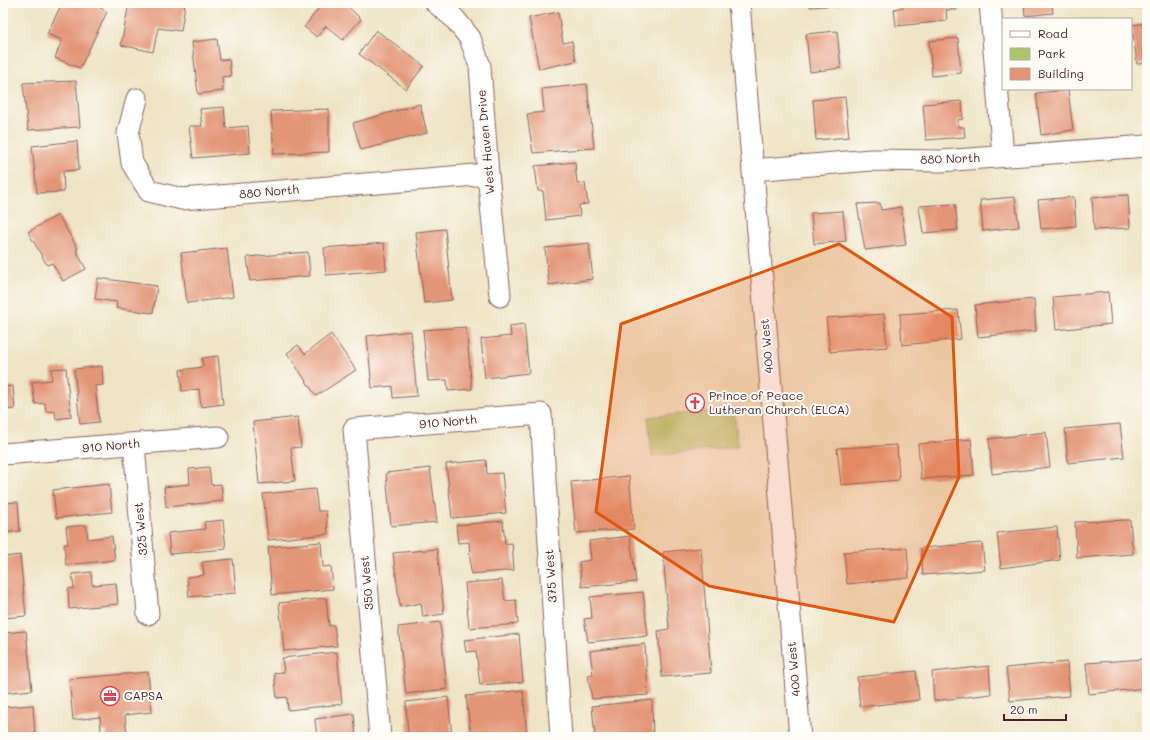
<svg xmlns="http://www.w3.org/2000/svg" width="1150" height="740" viewBox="0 0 1150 740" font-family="Mali,sans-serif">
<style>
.green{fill:#acc56a;stroke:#7b724a}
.building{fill:#e39577}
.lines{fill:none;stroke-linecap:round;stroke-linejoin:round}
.minor-casing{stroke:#836461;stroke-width:23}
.minor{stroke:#fff;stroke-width:21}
.marked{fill:#e0560e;fill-opacity:0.2;stroke:#e0560e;stroke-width:3;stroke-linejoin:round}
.labels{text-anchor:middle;stroke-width:4;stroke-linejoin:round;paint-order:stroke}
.street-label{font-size:12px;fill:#4a1f2b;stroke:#fdfcf7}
.poi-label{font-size:12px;fill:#4a1f2b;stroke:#fdfcf7;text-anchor:start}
</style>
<rect width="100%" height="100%" fill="#fdfcf7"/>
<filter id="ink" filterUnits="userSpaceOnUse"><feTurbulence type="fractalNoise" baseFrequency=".025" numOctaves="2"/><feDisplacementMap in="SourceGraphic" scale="8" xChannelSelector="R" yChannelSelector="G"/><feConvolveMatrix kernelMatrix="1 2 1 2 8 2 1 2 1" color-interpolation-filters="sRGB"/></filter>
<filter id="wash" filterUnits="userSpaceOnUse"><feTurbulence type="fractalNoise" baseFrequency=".012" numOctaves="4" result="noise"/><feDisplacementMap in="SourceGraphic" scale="16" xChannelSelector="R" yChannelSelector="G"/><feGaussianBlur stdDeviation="0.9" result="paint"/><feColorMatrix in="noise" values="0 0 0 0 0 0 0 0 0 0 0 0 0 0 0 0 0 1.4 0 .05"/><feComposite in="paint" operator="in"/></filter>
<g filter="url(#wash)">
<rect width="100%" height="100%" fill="#eee4c5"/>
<polygon class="green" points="734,409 738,447 652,456 648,417"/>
<g id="blocks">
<g class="building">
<polygon points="62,3 93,3 107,12 80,68 55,58 62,40 47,34"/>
<polygon points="129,3 185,4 181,31 158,28 153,52 121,45"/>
<polygon points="323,3 344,3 361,19 343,40 326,26 317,37 304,27"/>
<polygon points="810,3 841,3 841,5 810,7"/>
<polygon points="903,3 957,3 957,10 946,10 947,21 896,26 894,9 904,7"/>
<polygon points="1024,3 1052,3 1053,13 1025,16"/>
<polygon points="1129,3 1147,3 1147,7 1130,8"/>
<polygon points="558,12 563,43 572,41 576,61 539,69 529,18"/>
<polygon points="1147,23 1147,63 1137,64 1132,25"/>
<polygon points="376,30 424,66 406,89 359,54"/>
<polygon points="837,31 841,68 810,72 806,34"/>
<polygon points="958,38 961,73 932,76 929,41"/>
<polygon points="217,39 220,60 229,59 231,76 222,77 223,91 198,94 192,42"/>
<polygon points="76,81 80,127 28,130 23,83"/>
<polygon points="587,84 594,148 533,153 527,114 544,112 542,89"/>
<polygon points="1144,86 1147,86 1147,107 1146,107"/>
<polygon points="1068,90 1073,130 1041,135 1036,93"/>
<polygon points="845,97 849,137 816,140 813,100"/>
<polygon points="962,101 963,119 958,120 958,127 964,127 965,137 926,140 923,104"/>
<polygon points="420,104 427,133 361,150 353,123"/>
<polygon points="224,107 226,128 248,126 250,153 193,158 189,126 202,126 200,109"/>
<polygon points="329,109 329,152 274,154 271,111"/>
<polygon points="77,141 79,170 63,171 64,192 37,193 32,146"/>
<polygon points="575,162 577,184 585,183 588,204 579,205 580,216 546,220 543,191 538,191 535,166"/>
<polygon points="1144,192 1147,192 1147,214 1146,214"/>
<polygon points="1128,195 1130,228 1094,230 1092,197"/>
<polygon points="1015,197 1019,227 983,231 980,200"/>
<polygon points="1074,197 1076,226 1041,229 1038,200"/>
<polygon points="880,203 881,210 901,207 906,245 865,250 857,204"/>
<polygon points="955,204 958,230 923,233 919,206"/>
<polygon points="843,211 846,241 814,244 811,213"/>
<polygon points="58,215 78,249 76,250 86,269 63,281 52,263 47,265 28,232"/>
<polygon points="445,229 452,300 424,303 416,232"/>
<polygon points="3,240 4,240 5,257 3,257"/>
<polygon points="384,243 386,270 326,275 324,248"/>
<polygon points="589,243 593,279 549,285 545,248"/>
<polygon points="227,248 233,297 187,303 181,253"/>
<polygon points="308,252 310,276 250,281 247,257"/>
<polygon points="98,278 157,286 153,313 116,308 117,302 95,299"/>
<polygon points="1108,292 1111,324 1056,330 1053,297"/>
<polygon points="1034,299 1036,331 978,337 975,305"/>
<polygon points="958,310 961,339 902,345 900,314"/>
<polygon points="884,314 887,347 830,352 826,318"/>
<polygon points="524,324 529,373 485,378 481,339 511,336 510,326"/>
<polygon points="466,327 472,389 448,391 447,380 428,381 423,330"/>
<polygon points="411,331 417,396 393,398 392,386 372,388 367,336"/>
<polygon points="331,334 356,370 316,396 287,353 298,345 305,354"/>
<polygon points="218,356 223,404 201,407 199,389 182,391 180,370 203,367 202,358"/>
<polygon points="102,366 103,385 95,386 99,422 80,424 74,369"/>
<polygon points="66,368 71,417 56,419 55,411 46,412 45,403 35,404 32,382 52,380 51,369"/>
<polygon points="13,386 15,409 3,410 3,387"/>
<polygon points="298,417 301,447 291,448 295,481 259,484 253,422"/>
<polygon points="1120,424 1124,457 1068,463 1065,429"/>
<polygon points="1046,432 1050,467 992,474 989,439"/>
<polygon points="971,439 974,475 921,479 918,444"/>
<polygon points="897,445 899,480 841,485 837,448"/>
<polygon points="486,460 487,474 502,473 506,513 452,518 446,464"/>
<polygon points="209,467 211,485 221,484 223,501 166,507 164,487 190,484 189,469"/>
<polygon points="430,468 437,522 391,526 386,473"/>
<polygon points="629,476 634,529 576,533 571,482"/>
<polygon points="109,484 112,512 56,518 53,490"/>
<polygon points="315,489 318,511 326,511 328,534 268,540 263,494"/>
<polygon points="18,502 20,531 3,533 3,503"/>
<polygon points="223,520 226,549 170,554 168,533 205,529 204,522"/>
<polygon points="1130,520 1133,554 1077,558 1075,522"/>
<polygon points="503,521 505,544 512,543 514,570 471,574 469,542 458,543 456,525"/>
<polygon points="86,525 88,539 112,536 115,560 66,565 64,544 68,544 66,527"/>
<polygon points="1057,527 1060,560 1001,568 997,533"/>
<polygon points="630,536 636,582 582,587 579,562 591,560 589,541"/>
<polygon points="321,542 323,567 331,566 333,589 272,595 268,547"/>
<polygon points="982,543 985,570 923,575 921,548"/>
<polygon points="701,548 711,673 662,677 658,631 669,629 663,552"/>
<polygon points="907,548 909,578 847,584 844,552"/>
<polygon points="437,549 444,614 423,617 421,603 400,607 393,553"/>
<polygon points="20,555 26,616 3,618 3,557"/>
<polygon points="233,559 236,593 189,597 187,577 204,575 202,562"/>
<polygon points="91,572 92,585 116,583 118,604 69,609 68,589 74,588 72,574"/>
<polygon points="502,580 505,601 516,600 518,624 469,628 465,583"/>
<polygon points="643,592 648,636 588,642 584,619 592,618 590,597"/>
<polygon points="326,598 329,626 334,625 337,646 284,651 279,603"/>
<polygon points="440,622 447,689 406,694 398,627"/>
<polygon points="26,631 32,690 3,693 3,633"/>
<polygon points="519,634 523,682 480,685 476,651 466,652 464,640"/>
<polygon points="645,644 648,695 592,699 588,675 593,675 590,651"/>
<polygon points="337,652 342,704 288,710 287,697 277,698 274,673 284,672 282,658"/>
<polygon points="1144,659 1147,688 1089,694 1086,663"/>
<polygon points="1067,662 1070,696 1010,701 1006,668"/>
<polygon points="989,666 991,694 934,701 932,672"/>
<polygon points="916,671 919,700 860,707 857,677"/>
<polygon points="148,672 152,712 125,715 127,737 106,737 106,731 101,732 100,717 73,720 69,679"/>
<polygon points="523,690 527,737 471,737 466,696"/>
<polygon points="448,697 452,737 408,737 406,702"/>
<polygon points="652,700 653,737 595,737 592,706"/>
<polygon points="33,705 35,737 3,737 3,707"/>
<polygon points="354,714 356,737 317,737 315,719"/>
</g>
</g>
</g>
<g filter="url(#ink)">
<use href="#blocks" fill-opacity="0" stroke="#836461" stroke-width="1"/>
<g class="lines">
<defs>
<g id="minor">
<polyline points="436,3 454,18 470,38 480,66 488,174 500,296"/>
<polyline points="739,3 800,737"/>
<polyline points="990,3 1003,156"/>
<polyline points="137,99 128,133 132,163 149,191 182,199 488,174"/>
<polyline points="753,170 871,160 941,161 1147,146"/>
<polyline points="134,444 148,614"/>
<polyline points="3,454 218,437"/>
<polyline points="380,737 354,429 541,414 561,737"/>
</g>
</defs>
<use href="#minor" class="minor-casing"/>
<use href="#minor" class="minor"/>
</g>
</g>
<path class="marked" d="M839 244 952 317 959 477 894 622 709 586 596 512 621 324Z"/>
<defs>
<symbol id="church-ring" viewBox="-11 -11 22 22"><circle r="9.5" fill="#fdfcf7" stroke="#d1495b" stroke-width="1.5"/><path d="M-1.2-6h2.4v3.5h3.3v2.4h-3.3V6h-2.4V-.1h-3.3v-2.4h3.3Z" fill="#d1495b"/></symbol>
<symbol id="office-ring" viewBox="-11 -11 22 22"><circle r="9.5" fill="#fdfcf7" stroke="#d1495b" stroke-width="1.5"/><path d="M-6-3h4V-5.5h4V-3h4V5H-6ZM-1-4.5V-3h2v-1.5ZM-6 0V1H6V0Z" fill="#d1495b"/></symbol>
</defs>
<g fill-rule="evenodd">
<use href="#church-ring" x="684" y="392" width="22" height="22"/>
<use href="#office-ring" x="99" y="685" width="22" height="22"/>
</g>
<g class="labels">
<g class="street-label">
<text transform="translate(486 142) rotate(-95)" y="4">West Haven Drive</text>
<text transform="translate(950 159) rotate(-2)" y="4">880 North</text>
<text transform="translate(269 192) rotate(-5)" y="4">880 North</text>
<text transform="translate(767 346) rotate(-95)" y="4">400 West</text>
<text transform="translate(448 422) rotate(-5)" y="4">910 North</text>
<text transform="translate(111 446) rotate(-5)" y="4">910 North</text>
<text transform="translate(141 529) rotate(-95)" y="4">325 West</text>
<text transform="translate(551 576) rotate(-94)" y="4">375 West</text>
<text transform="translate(367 583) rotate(-95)" y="4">350 West</text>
<text transform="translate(794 669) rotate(-95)" y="4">400 West</text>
</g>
<g class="poi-label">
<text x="709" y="400">Prince of Peace<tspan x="709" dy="14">Lutheran Church (ELCA)</tspan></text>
<text x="124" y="700">CAPSA</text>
</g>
</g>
<rect width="1150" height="740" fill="none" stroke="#fdfcf7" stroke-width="16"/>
<rect x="1002" y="18" width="130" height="72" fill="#fdfcf7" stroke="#b5a4a5"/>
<rect x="1010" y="31" width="20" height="6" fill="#ffffff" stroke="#b5a4a5"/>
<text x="1038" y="38" font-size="12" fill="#4a1f2b">Road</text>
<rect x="1010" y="48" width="20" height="12" fill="#acc56a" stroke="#b5a4a5"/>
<text x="1038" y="58" font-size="12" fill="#4a1f2b">Park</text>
<rect x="1010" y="68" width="20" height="12" fill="#e39577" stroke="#b5a4a5"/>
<text x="1038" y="78" font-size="12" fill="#4a1f2b">Building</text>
<path d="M1004 714v6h62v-6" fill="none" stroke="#4a1f2b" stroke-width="2"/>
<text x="1010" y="714" font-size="12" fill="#4a1f2b" stroke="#fdfcf7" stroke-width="3" paint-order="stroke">20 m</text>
</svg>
